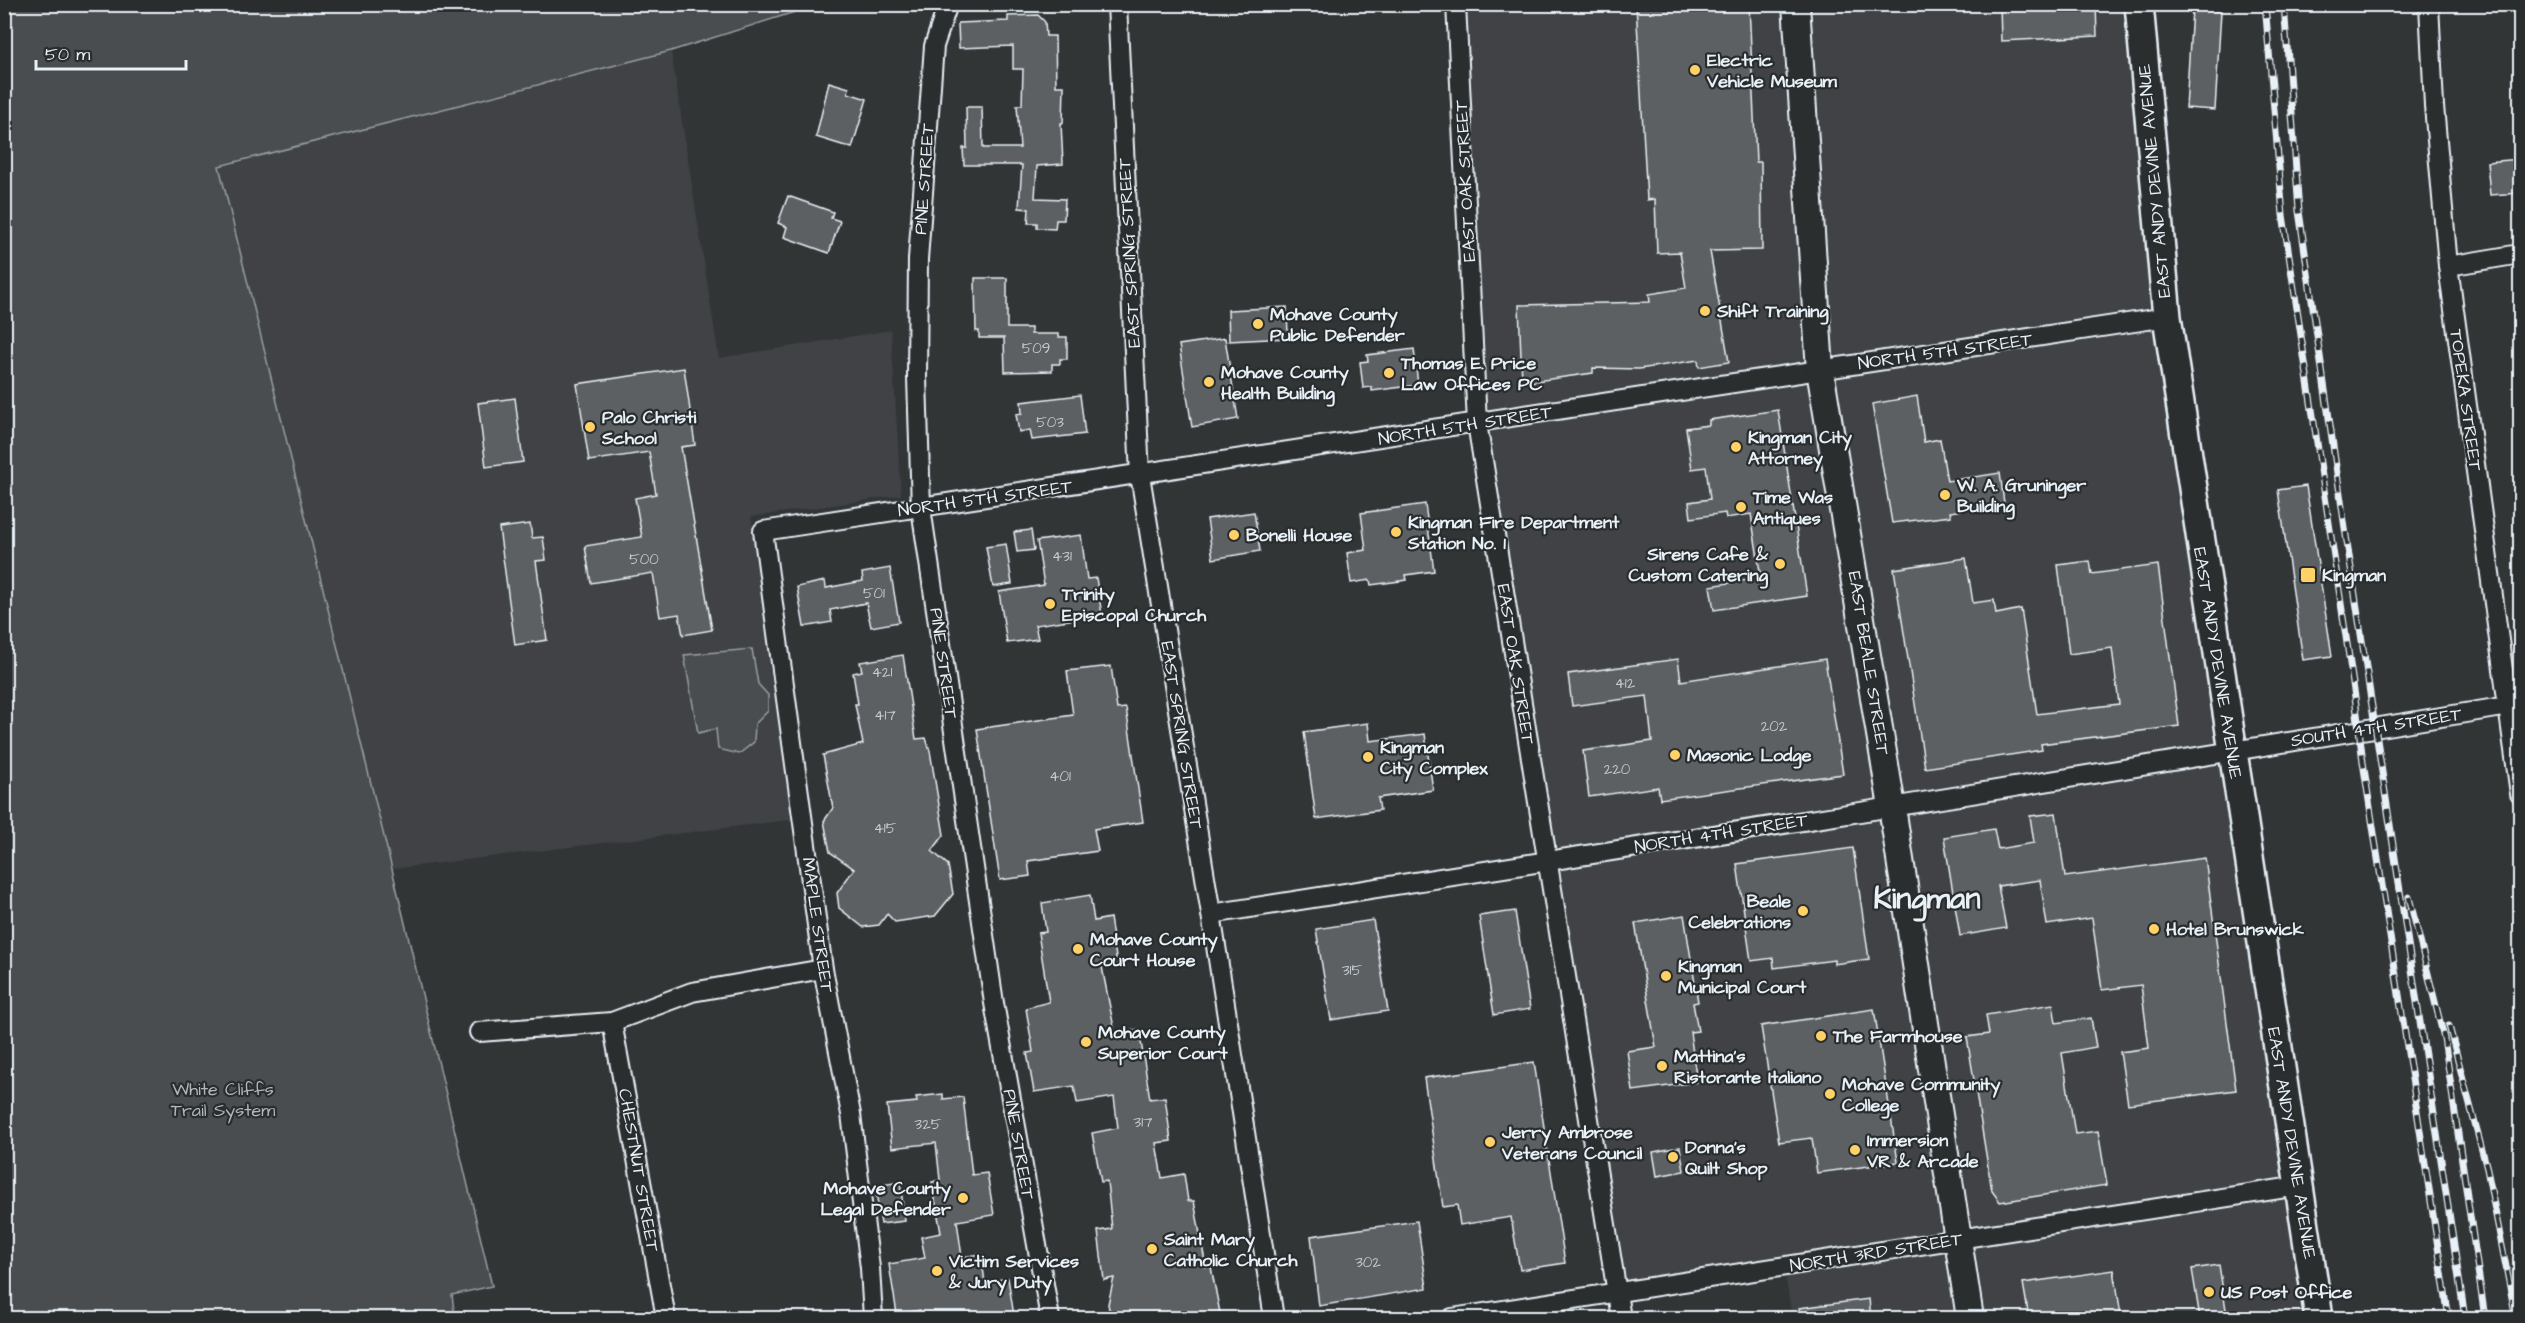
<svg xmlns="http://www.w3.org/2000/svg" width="2525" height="1323" viewBox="0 0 2525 1323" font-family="'Architects Daughter',sans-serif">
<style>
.built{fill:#3f4244}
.green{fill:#494d4f;stroke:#989fa4;stroke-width:1.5}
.building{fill:#5c6063;stroke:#e8f1f8;stroke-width:1.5}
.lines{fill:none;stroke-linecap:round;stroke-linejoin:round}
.minor-casing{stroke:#e8f1f8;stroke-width:22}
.secondary-casing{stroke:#e8f1f8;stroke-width:30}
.primary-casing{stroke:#e8f1f8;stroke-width:32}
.minor{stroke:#2a2d2e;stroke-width:18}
.secondary{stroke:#2a2d2e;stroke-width:26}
.primary{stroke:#2a2d2e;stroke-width:27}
.rail-casing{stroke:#e8f1f8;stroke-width:7}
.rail{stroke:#2a2d2e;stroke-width:4.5;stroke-dasharray:14;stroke-linecap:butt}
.poi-dot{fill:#ffd166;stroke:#2a2d2e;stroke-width:2}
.labels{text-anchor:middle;stroke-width:4.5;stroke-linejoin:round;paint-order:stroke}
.number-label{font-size:15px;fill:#c5cdd3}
.poi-label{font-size:18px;font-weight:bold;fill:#e8f1f8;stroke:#2a2d2e;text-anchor:start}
.street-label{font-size:18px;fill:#e8f1f8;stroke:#2a2d2e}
.park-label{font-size:18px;fill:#b0b8bd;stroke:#2a2d2e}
.town-label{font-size:30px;font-weight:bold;fill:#e8f1f8;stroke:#2a2d2e}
</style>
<rect width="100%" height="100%" fill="#323536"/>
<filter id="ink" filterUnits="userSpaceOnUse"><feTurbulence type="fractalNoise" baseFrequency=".0167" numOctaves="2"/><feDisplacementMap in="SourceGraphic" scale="12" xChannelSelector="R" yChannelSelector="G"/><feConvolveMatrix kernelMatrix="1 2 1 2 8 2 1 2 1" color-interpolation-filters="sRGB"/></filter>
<g filter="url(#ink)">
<g class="built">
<polygon points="1456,5 2139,5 2139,22 2319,1318 1792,1318 1784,1267 1617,1293 1477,423"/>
<polygon points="671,51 719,358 891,330 901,495 751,517 797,819 392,869 219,165"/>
</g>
<g class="green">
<polygon points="5,4 817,5 671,51 219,166 392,869 492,1286 452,1295 455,1318 5,1318"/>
<polygon points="752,649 758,684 768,695 768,711 755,724 754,742 739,754 718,749 716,729 698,733 684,655"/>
</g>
<g class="building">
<polygon points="1636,4 1749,4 1756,162 1761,162 1762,250 1710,251 1729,362 1699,367 1698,360 1639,369 1593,368 1593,373 1522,383 1519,305 1650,302 1649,294 1686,288 1680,252 1657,253 1655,199 1647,200"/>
<polygon points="2000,4 2096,4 2097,36 2001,41"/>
<polygon points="2192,9 2221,11 2215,110 2186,108"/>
<polygon points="1038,15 1045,22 1046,36 1055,36 1056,86 1064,86 1063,123 1061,123 1063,164 1037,166 1035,198 1065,199 1064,220 1056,220 1055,229 1037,228 1037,223 1028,223 1029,209 1019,208 1022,165 964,165 963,148 967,148 966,107 982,107 983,148 1020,148 1017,105 1022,105 1023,69 1013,69 1013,46 959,48 958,23 1008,21 1008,16"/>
<polygon points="829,82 849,88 848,93 867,99 852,148 816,137"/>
<polygon points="2520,159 2520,193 2490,195 2487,162"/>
<polygon points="788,196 833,212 831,218 840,221 829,253 784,237 787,227 778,223"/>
<polygon points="975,278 1007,278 1007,328 1031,328 1031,334 1059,334 1059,337 1067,337 1067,359 1060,359 1060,364 1052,364 1052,371 1005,372 1004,338 979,338 979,331 976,331"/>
<polygon points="1287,307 1288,338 1229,341 1228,310"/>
<polygon points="1225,338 1238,419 1192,427 1179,345"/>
<polygon points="1414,349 1418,385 1372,391 1372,387 1363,388 1360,362 1368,361 1367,355"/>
<polygon points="684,368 695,445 681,447 712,630 683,635 679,614 660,617 653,573 591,583 585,546 642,537 635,498 656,494 649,452 589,461 577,384"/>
<polygon points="1080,395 1085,434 1032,440 1030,430 1019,432 1016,414 1022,413 1021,402"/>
<polygon points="1917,396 1924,442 1940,439 1947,481 2000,473 2004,503 1950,512 1951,516 1892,523 1872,404"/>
<polygon points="515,398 523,462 486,467 478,403"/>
<polygon points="1778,410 1807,596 1714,610 1710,586 1761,578 1751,514 1726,518 1725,513 1691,518 1689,502 1710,499 1706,467 1692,469 1686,428 1709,425 1709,420"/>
<polygon points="2306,486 2332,656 2303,660 2278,490"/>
<polygon points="1425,504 1434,571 1406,575 1407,580 1371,585 1370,580 1351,583 1347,553 1366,550 1361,513"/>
<polygon points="1254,512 1260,551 1213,559 1207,519"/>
<polygon points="530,524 532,538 543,537 546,560 536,561 547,640 515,645 499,528"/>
<polygon points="1031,530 1034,550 1017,552 1014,532"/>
<polygon points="1081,535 1087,579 1096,578 1102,615 1035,625 1038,639 1007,643 999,592 1044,585 1037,541"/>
<polygon points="1006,544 1012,584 993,587 986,547"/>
<polygon points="1966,558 1973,603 1994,600 1996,614 2021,609 2037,714 2119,704 2112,648 2069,654 2058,565 2090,561 2092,574 2158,565 2179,726 2041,744 2042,750 1925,768 1894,569"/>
<polygon points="890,568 899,622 871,627 866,603 830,610 832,622 804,627 797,587 825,581 826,588 863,581 862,573"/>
<polygon points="903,655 916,739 926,738 930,751 944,835 932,851 948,865 953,894 935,916 895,922 887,914 879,925 863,927 839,908 837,893 854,869 830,852 824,821 833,808 823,755 863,744 855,704 858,704 853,673 862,671 860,662"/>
<polygon points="1678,659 1681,681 1825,659 1843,774 1660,799 1658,787 1589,797 1583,751 1652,741 1647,696 1572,706 1568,674"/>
<polygon points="1111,666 1117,709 1126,708 1143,822 1094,829 1098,851 1028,861 1030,876 1000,880 977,729 1073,715 1067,671"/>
<polygon points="1368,723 1370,741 1425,734 1433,790 1378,798 1380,810 1316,819 1304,732"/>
<polygon points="2056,813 2065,877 2205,858 2236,1090 2128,1104 2120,1052 2149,1048 2141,985 2102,990 2092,918 2047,925 2040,880 1998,886 2006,928 1960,936 1944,837 1994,829 1998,849 2034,843 2030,816"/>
<polygon points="1853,848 1869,959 1834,964 1834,960 1774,968 1773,958 1751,961 1737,864"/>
<polygon points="1090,895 1094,921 1110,918 1117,964 1102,967 1115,1033 1139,1029 1150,1099 1165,1097 1171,1141 1156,1143 1162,1178 1184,1174 1188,1201 1194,1201 1206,1267 1211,1267 1221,1318 1111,1318 1108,1304 1114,1278 1104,1280 1098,1231 1112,1229 1107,1181 1101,1182 1092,1133 1118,1128 1114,1097 1077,1103 1074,1086 1034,1092 1027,1053 1033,1052 1026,1008 1049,1002 1038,933 1046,932 1042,903"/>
<polygon points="1515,911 1530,1009 1494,1015 1479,916"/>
<polygon points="1684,915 1698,1002 1693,1003 1698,1031 1690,1032 1697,1082 1633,1091 1627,1051 1656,1047 1635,923"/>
<polygon points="1373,920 1388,1011 1331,1020 1316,929"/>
<polygon points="2053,1004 2056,1023 2091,1018 2096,1047 2062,1053 2075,1134 2098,1131 2107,1185 2000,1202 1992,1191 1967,1037 1989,1034 1986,1015"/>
<polygon points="1874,1009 1898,1162 1817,1173 1812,1138 1779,1142 1761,1026"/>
<polygon points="1534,1062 1565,1263 1520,1270 1511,1217 1460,1225 1457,1205 1443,1207 1424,1078"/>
<polygon points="943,1094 943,1099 963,1097 972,1175 987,1173 994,1215 957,1221 962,1257 981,1254 985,1282 1008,1278 1014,1316 996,1318 921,1318 920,1310 897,1314 889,1264 925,1258 921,1237 941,1233 932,1182 940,1180 936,1143 892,1148 887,1105 917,1102 916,1097"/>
<polygon points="1680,1147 1684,1171 1657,1176 1653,1152"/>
<polygon points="900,1182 905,1221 881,1224 875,1186"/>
<polygon points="1417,1221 1427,1288 1319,1306 1311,1236"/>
<polygon points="2219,1265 2227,1316 2200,1318 2192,1269"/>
<polygon points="2114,1270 2121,1315 2099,1318 2029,1318 2023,1283"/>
<polygon points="1869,1299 1871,1318 1800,1318 1799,1308"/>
</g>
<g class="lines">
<defs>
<g id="minor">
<polyline points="948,4 934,46 918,259 917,378 921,508 994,1003 1050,1318"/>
<polyline points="1117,4 1140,475 1211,914 1274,1318"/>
<polyline points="1456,4 1477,423 1621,1318"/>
<polyline points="2429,4 2434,106 2448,266 2520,794"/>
<polyline points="2448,266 2520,254"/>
<polyline points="1211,914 1892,807 2520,704"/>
<polyline points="612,1022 666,1318"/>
<polyline points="479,1032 612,1022 692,992 823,969"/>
<polyline points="873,1318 870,1268 851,1114 823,969 763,531 2167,317"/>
<polyline points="1452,1318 2299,1186"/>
</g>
<polyline id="secondary" points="1796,4 1820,370 1892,807 1970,1318"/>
<polyline id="primary" points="2139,4 2167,317 2319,1318"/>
</defs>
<use href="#minor" class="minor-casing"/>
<use href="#secondary" class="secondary-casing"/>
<use href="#primary" class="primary-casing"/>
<use href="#minor" class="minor"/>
<use href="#secondary" class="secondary"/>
<use href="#primary" class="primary"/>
<defs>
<g id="rail">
<polyline points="2265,4 2283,215 2355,697 2363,762 2449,1318"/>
<polyline points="2284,4 2299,211 2347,542 2465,1318"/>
<polyline points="2409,897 2444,1038 2485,1318"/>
<polyline points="2449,1026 2487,1169 2516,1318"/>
</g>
</defs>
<use href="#rail" class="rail-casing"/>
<use href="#rail" class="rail"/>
</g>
</g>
<g class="poi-dot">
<circle cx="1695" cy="70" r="6"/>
<circle cx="1705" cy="311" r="6"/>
<circle cx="1258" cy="324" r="6"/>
<circle cx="1389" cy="373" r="6"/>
<circle cx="1209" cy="382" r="6"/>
<circle cx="590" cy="427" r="6"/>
<circle cx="1736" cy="447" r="6"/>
<circle cx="1945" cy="495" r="6"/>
<circle cx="1741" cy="507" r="6"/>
<circle cx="1396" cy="532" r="6"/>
<circle cx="1234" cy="535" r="6"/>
<circle cx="1780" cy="564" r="6"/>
<rect x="2300" y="567" width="16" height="16" rx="3"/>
<circle cx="1050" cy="604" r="6"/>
<circle cx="1675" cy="755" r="6"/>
<circle cx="1368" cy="757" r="6"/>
<circle cx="1803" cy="911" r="6"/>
<circle cx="2154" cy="929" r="6"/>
<circle cx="1078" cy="949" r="6"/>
<circle cx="1666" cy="976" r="6"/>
<circle cx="1821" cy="1036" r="6"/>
<circle cx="1086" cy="1042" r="6"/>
<circle cx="1662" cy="1066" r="6"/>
<circle cx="1830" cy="1094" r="6"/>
<circle cx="1490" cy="1142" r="6"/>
<circle cx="1855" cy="1150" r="6"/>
<circle cx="1673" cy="1157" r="6"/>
<circle cx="963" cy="1198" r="6"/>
<circle cx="1152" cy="1249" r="6"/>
<circle cx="937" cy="1271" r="6"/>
<circle cx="2209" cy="1292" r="6"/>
</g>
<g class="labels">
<g class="number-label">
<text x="1036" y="353">509</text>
<text x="1050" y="427">503</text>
<text x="1062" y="561">431</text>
<text x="644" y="564">500</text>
<text x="874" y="598">501</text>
<text x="882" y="677">421</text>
<text x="1625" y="688">412</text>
<text x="885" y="720">417</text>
<text x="1774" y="731">202</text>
<text x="1617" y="774">220</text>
<text x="1060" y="781">401</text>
<text x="885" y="833">415</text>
<text x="1352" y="975">315</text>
<text x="1143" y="1127">317</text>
<text x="928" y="1129">325</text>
<text x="1368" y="1267">302</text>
</g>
<g class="poi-label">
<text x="1707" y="66">Electric<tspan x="1707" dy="21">Vehicle Museum</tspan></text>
<text x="1717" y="317">Shift Training</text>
<text x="1270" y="320">Mohave County<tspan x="1270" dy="21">Public Defender</tspan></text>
<text x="1401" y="369">Thomas E. Price<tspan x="1401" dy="21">Law Offices PC</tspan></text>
<text x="1221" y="378">Mohave County<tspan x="1221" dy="21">Health Building</tspan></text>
<text x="602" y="423">Palo Christi<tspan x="602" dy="21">School</tspan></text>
<text x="1748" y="443">Kingman City<tspan x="1748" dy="21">Attorney</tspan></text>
<text x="1957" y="491">W. A. Gruninger<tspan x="1957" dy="21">Building</tspan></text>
<text x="1753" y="503">Time Was<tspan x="1753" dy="21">Antiques</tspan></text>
<text x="1408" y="528">Kingman Fire Department<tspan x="1408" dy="21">Station No. 1</tspan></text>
<text x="1246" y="541">Bonelli House</text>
<text x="1768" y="560" text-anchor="end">Sirens Cafe &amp;<tspan x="1768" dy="21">Custom Catering</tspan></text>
<text x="2322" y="581">Kingman</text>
<text x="1062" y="600">Trinity<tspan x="1062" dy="21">Episcopal Church</tspan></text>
<text x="1380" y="753">Kingman<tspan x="1380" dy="21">City Complex</tspan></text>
<text x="1687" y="761">Masonic Lodge</text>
<text x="1791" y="907" text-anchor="end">Beale<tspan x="1791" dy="21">Celebrations</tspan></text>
<text x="2166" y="935">Hotel Brunswick</text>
<text x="1090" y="945">Mohave County<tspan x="1090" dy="21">Court House</tspan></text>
<text x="1678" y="972">Kingman<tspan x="1678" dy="21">Municipal Court</tspan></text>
<text x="1098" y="1038">Mohave County<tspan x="1098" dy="21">Superior Court</tspan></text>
<text x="1833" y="1042">The Farmhouse</text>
<text x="1674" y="1062">Mattina's<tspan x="1674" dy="21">Ristorante Italiano</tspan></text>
<text x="1842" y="1090">Mohave Community<tspan x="1842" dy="21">College</tspan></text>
<text x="1502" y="1138">Jerry Ambrose<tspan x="1502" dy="21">Veterans Council</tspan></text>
<text x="1867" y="1146">Immersion<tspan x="1867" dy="21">VR &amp; Arcade</tspan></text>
<text x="1685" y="1153">Donna's<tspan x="1685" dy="21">Quilt Shop</tspan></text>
<text x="951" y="1194" text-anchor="end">Mohave County<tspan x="951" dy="21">Legal Defender</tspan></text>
<text x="1164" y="1245">Saint Mary<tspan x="1164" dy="21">Catholic Church</tspan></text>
<text x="949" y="1267">Victim Services<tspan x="949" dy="21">&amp; Jury Duty</tspan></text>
<text x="2221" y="1298">US Post Office</text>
</g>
<g class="street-label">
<text transform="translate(924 179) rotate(-86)" y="6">PINE STREET</text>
<text transform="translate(1465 181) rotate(-93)" y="6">EAST OAK STREET</text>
<text transform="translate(2154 181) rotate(-95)" y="6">EAST ANDY DEVINE AVENUE</text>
<text transform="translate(1129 253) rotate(-93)" y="6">EAST SPRING STREET</text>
<text transform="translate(1945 351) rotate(-8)" y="6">NORTH 5TH STREET</text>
<text transform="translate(2466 400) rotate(82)" y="6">TOPEKA STREET</text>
<text transform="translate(1465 425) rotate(-9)" y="6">NORTH 5TH STREET</text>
<text transform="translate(985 498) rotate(-8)" y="6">NORTH 5TH STREET</text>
<text transform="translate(944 663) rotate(82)" y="6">PINE STREET</text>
<text transform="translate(1869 663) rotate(81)" y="6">EAST BEALE STREET</text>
<text transform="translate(2218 663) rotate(81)" y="6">EAST ANDY DEVINE AVENUE</text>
<text transform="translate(1516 664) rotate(81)" y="6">EAST OAK STREET</text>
<text transform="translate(2376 727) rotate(-9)" y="6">SOUTH 4TH STREET</text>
<text transform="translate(1182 735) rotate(81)" y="6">EAST SPRING STREET</text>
<text transform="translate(1721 833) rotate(-9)" y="6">NORTH 4TH STREET</text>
<text transform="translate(818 925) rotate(82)" y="6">MAPLE STREET</text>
<text transform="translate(2292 1143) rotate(81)" y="6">EAST ANDY DEVINE AVENUE</text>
<text transform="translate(1019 1144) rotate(80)" y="6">PINE STREET</text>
<text transform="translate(639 1170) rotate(80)" y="6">CHESTNUT STREET</text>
<text transform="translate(1876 1252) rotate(-9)" y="6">NORTH 3RD STREET</text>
</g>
<g class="park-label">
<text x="223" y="1095">White Cliffs<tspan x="223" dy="21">Trail System</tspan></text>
</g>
<g class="town-label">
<text x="1927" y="908">Kingman</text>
</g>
</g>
<rect width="2525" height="1323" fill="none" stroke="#2a2d2e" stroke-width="24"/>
<rect x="12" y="12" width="2501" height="1299" fill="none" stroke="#e8f1f8" stroke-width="2" filter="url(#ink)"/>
<path d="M36 60v9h150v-9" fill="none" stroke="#e8f1f8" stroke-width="3"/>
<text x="45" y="60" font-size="18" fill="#e8f1f8" stroke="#2a2d2e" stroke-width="4.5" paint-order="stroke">50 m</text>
</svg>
